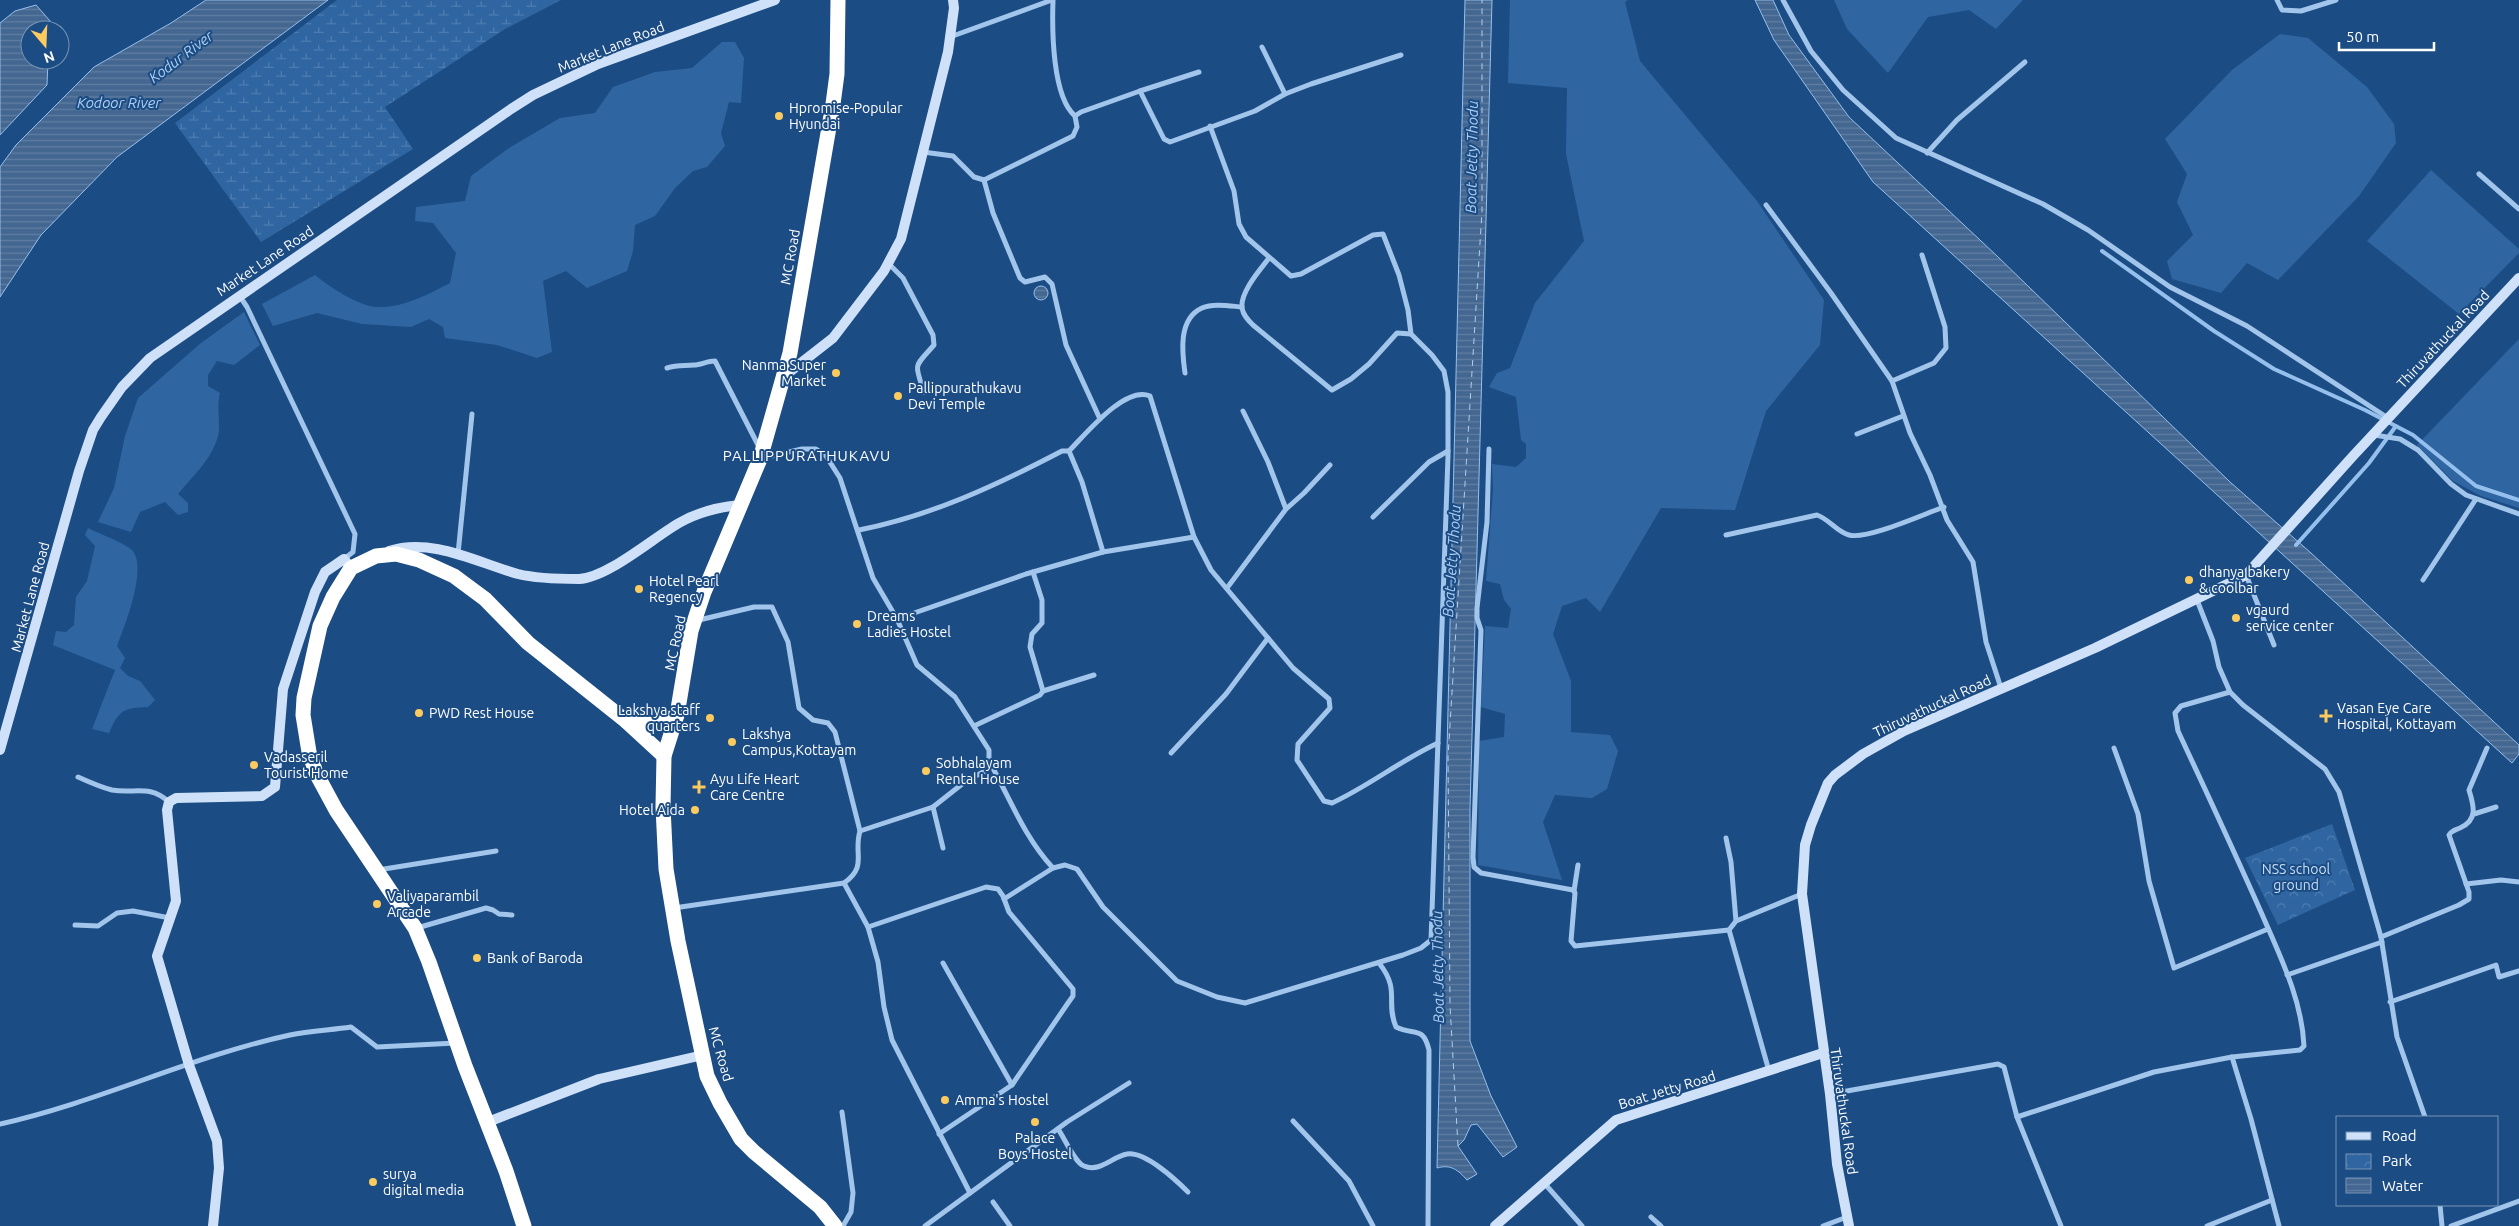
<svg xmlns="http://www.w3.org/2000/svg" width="2519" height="1226" viewBox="0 0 2519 1226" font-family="Ubuntu,sans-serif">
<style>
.grass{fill:#2f66a2}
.wetland{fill:url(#wetland-marsh)}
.park{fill:url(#park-crowns)}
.water{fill:url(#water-rules);stroke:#95c0ed}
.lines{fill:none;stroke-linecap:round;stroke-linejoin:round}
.stream{stroke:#95c0ed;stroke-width:4}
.ferry{stroke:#aecef2;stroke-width:1;stroke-dasharray:6 5;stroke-linecap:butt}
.street{stroke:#a2c5eb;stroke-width:5}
.secondary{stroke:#cee1f8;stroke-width:10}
.highway{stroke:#fff;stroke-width:15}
.poi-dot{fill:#fccb5f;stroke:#1c4c84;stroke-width:2}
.labels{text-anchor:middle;stroke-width:4;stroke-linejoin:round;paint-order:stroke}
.street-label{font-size:14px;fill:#fff;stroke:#1c4c84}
.poi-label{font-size:14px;fill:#fff;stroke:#1c4c84;text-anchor:start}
.park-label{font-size:14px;fill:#c7def8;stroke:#1c4c84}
.water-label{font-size:15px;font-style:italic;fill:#aecef2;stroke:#1c4c84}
.neighbourhood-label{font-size:15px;letter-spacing:1px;fill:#fff;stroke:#1c4c84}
</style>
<defs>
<pattern id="wetland-marsh" width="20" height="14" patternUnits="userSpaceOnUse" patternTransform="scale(1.25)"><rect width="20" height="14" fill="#2f66a2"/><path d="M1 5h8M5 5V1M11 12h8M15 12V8" fill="none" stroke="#4e7db0"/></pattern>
<pattern id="park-crowns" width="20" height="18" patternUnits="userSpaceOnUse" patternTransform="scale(1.25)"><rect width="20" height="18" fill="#2f66a2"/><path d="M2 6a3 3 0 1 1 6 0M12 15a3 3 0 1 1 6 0" fill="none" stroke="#4e7db0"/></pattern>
<pattern id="water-rules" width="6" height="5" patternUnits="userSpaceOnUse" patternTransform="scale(1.25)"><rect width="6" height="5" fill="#446791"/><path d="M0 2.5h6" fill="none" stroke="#607ea2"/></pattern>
</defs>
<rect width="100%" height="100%" fill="#1c4c84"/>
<g class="grass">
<polygon points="1510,0 1628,0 1625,2 1640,61 1757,201 1824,300 1820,345 1766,411 1735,510 1661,508 1600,612 1586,598 1562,606 1553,634 1571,681 1571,732 1610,735 1618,751 1607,789 1592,798 1555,795 1543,822 1562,880 1478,865 1479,741 1504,737 1505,714 1481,707 1485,626 1508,628 1511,609 1504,600 1500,584 1486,581 1493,489 1492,464 1516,467 1526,458 1526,444 1521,440 1516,397 1489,387 1497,373 1510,368 1535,303 1584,241 1566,154 1567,88 1508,83"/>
<polygon points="1834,0 2022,0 2022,1 1996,29 1969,10 1928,17 1888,73 1847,29"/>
<polygon points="2280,34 2308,38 2367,87 2394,124 2396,143 2359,196 2278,280 2247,263 2221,293 2172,279 2167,261 2193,235 2177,202 2187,174 2165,139 2232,70"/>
<path d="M722 42H735L744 58 741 103 729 102 721 133 725 146 707 167 693 171 675 188 655 216 635 225 633 251 627 271 587 288 566 271 543 281 552 352 537 358 497 345 445 338 443 327 429 319 411 327 362 324 317 313 273 326 262 304 315 275C328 286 360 307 377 307 403 308 427 295 450 283L456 253 433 223 415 221 416 207 465 201 471 176 509 148 560 118 595 113 613 87 655 72 692 68Z"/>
<polygon points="2431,170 2519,249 2519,253 2459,314 2367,241"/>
<path d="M244 312 260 345 234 365 217 361 208 375V386L220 393C216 408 221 423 218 436 212 459 193 476 178 494L188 503V512L178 515 165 502 140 512 131 532 98 522 114 488 125 436 138 398 201 343Z"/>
<polygon points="2519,339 2519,508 2481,496 2453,481 2417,445"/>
<path d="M88 528C98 533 127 544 133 551 147 570 125 625 117 646L125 658 120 668 128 676 140 681 155 700 148 707C123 708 119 710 109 733L92 729 115 670 53 645 56 631 66 632 74 625 76 597 87 581 95 546 85 535Z"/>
</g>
<polygon class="wetland" points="337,0 561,0 505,29 385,107 413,149 261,242 175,123"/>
<polygon class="park" points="2332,824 2355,890 2278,925 2245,858"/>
<g class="water">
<polygon points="206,0 328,0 117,157 41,235 0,297 0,167 16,145 94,67 171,23"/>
<path d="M1465 0H1492L1470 809V1041L1491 1096 1517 1147 1503 1157 1477 1124 1471 1125 1464 1140 1458 1146 1477 1174 1467 1180C1458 1170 1451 1164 1437 1168Z"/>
<polygon points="1755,0 1773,0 1789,35 1849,117 1997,256 2230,482 2311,553 2519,745 2519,754 2512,763 1873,182 1774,40"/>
<polygon points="36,5 58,30 30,30 30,60 48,60 47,85 0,135 0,23 15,11"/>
<circle cx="1041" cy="293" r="7"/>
</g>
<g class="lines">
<g class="stream">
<polyline points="2102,251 2214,331 2274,369 2365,410 2413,435 2476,486 2519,500"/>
<polyline points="2296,545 2369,463 2396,426"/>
</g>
<polyline class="ferry" points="1458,1146 1450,1005 1448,757 1482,211 1482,0"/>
<g class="street">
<path d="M1053 0C1052 29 1052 96 1075 116"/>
<polyline points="1783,0 1811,51 1843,90 1896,138 2043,204 2088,230 2170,287 2247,326 2388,418"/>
<polyline points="2277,0 2282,10 2301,11 2336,0"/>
<polyline points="950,37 1052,0"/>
<polyline points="1262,47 1285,94"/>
<polyline points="1140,91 1199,72"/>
<polyline points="923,152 953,156 974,177 984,180 1073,136 1077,127 1075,116 1081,112 1140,91 1164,139 1170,142 1255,111 1285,94 1311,84 1401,55"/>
<polyline points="1927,153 1957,120 2025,62"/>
<polyline points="2479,174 2519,209"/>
<polyline points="984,180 993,213 1020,278 1025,282 1045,277 1052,284 1066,345 1100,419"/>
<polyline points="1766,205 1831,293 1892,381 1910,433 1930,475 1947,520 1973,562 1986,642 2001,688"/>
<path d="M1269 258C1260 270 1240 292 1242 308 1243 315 1248 320 1253 325L1332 390 1351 379 1369 364 1397 333 1411 334"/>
<path d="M889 264 903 278 933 335 934 345C914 368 914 362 924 392"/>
<polyline points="239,295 247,307 355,534 353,552 344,559"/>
<path d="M667 368C677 365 684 366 694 365 701 365 707 361 715 361L759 447"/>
<path d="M1185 373C1182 352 1178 319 1202 308 1213 303 1230 306 1242 307"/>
<polyline points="1892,381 1934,363 1946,348 1945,327 1922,255"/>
<polyline points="1857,434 1903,416"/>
<polyline points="2374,435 2400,439 2418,450 2451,484 2466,495 2519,514"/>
<polyline points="1489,449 1487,522 1477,608 1477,618 1481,630 1473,857 1474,867 1481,873 1573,890 1575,893 1571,941 1575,946 1729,930"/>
<path d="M1069 451C1085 435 1125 385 1150 396L1194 537 1211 570 1293 668 1329 699 1330 708 1298 744 1297 760 1324 801 1332 803C1369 786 1401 760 1438 743"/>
<polyline points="1286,509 1304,493 1330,465"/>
<polyline points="1373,517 1429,462 1448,451"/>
<path d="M859 530C931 516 997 485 1062 451H1069L1082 482 1103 552"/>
<path d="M1726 535 1817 515C1829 519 1837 532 1849 535 1867 540 1924 514 1944 507"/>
<polyline points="458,554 472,414"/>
<polyline points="2246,575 2274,645"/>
<polyline points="2423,580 2476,499"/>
<polyline points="1227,588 1286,509 1268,462 1243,411"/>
<polyline points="2197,600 2213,641 2219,667 2230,692 2243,705 2325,769 2339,792 2381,937 2397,1037 2425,1117"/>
<polyline points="897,619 1026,574 1103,552 1194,537"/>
<polyline points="699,620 754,607 772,607 788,642 799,708 813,720 828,723 835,732 860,831"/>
<polyline points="1043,691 1094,675"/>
<polyline points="974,726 1040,695 1043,691 1030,647 1032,634 1042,623 1042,600 1033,572"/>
<polyline points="2114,748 2138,814 2149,881 2174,968 2268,929"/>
<polyline points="1171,753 1226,694 1268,638"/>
<path d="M989 761C1010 798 1024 837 1053 868L1065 865 1077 869 1103 907 1177 981 1217 997 1245 1003 1403 955 1421 948 1431 940 1448 456V392L1444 371 1432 355 1411 334 1408 310 1399 275 1383 234 1373 235 1301 274 1291 276 1246 237 1239 224 1234 191 1210 126"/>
<path d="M78 777C89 782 100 787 112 790 135 794 149 784 169 802"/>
<polyline points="933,807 943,848"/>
<polyline points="2474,814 2496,807"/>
<polyline points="1726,838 1731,862 1736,921 1729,930 1769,1071"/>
<polyline points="378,870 496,851"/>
<polyline points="844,883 868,927 878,962 884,1007 892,1040 970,1193"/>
<polyline points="2466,884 2501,880 2519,882"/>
<polyline points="1574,891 1578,865"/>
<polyline points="1004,899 1053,868"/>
<path d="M674 908 844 883C868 866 853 854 860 831L933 807 966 781 985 771 989 761V750L955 697 917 665 897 619 873 578 840 478 826 456 816 449H802L763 458"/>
<polyline points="1736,921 1802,894"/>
<polyline points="75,925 98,926 117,913 133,911 170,918"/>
<polyline points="868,927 986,887 998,889 1003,896 1009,912 1073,989 1073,996 1068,1003 1012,1085 939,1134"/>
<polyline points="417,928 486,908 493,910 499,914 512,915"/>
<path d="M2381 937 2459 905 2469 899V892L2449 835C2452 830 2455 830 2460 828 2478 820 2474 806 2469 790L2487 748"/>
<polyline points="943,963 1012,1085"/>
<path d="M1379 963C1401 991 1385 1001 1396 1027 1414 1036 1423 1025 1429 1050L1428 1226"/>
<polyline points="2287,975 2382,942"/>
<polyline points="2390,1002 2496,965 2499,977 2519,971"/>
<polyline points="2232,1057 2251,1119 2279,1226"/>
<polyline points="1830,1094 1998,1064 2004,1067 2017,1117 2061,1226"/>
<polyline points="842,1112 853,1193 851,1212 843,1226"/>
<path d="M2017 1117 2154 1072 2232 1057 2300 1050 2304 1046C2302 999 2279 954 2261 912 2234 851 2206 791 2178 731L2175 713 2181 706 2230 692"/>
<polyline points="1293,1121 1349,1181 1373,1226"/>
<path d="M0 1124C99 1102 192 1056 290 1035 310 1031 331 1030 351 1027L377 1047 456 1043"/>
<path d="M1058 1129C1064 1137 1075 1163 1084 1166 1100 1173 1113 1156 1127 1154 1145 1151 1176 1180 1188 1192"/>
<polyline points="1545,1184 1582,1226"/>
<polyline points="993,1202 1010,1226"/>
<polyline points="2440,1205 2442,1226"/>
<polyline points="1651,1217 1661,1226"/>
<polyline points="925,1226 1067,1122 1129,1083"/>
<polyline points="1823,1226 1847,1217"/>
<polyline points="2207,1226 2272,1200"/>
<polyline points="2451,1226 2519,1201"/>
</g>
<g class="secondary">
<polyline points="783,377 833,338 884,271 901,239 948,52 954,8 953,0"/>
<path d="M389 551C432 537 478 563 518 574 534 578 563 579 579 579 607 578 653 538 679 523 698 512 718 507 740 505"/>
<polyline points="0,750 79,471 93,430 101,417 122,387 150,358 511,109 533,95 598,64 775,0"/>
<polyline points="488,1122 599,1079 703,1055"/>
<polyline points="213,1226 219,1168 217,1141 189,1065 157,956 176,901 167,810 169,802 176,798 262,796 275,787 283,689 315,592 325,572 344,559 351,568"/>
<polyline points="1495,1226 1616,1120 1823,1053"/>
<polyline points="1849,1226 1837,1164 1830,1094 1802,894 1805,845 1811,825 1828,783 1835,775 1863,754 1904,731 2095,648 2246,575 2353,456 2519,278"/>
</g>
<g class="highway">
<path d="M626 721C646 727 659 725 677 715"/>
<polyline points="524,1226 506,1171 465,1066 429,962 415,928 336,810 316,773 309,752 303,715 304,698 320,626 333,597 351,568 376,556 396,554 419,560 454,576 485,599 528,643 626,721 664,756"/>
<polyline points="835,1226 820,1207 754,1152 741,1139 720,1103 707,1076 678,941 666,869 663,807 664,756 677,715 691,631 704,592 760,459 790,353 833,104 837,74 838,0"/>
</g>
</g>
<g class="poi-dot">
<circle cx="779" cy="116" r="5"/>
<circle cx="836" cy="373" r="5"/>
<circle cx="898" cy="396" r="5"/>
<circle cx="2189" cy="580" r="5"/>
<circle cx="639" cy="589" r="5"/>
<circle cx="2236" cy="618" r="5"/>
<circle cx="857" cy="624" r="5"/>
<circle cx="419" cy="713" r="5"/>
<path d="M2323.5 708.5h5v5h5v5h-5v5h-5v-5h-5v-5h5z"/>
<circle cx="710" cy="718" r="5"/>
<circle cx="732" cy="742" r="5"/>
<circle cx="254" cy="765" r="5"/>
<circle cx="926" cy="771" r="5"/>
<path d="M696.5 779.5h5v5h5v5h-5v5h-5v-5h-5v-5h5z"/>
<circle cx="695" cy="810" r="5"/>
<circle cx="377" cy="904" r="5"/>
<circle cx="477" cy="958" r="5"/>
<circle cx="945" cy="1100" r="5"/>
<circle cx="1035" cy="1122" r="5"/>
<circle cx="373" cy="1182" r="5"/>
</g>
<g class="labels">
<g class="street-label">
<text transform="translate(611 47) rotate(-22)" y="5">Market Lane Road</text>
<text transform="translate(790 257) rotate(-80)" y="5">MC Road</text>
<text transform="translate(265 261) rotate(-34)" y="5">Market Lane Road</text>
<text transform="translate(2443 339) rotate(-47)" y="5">Thiruvathuckal Road</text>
<text transform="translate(30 597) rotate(-75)" y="5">Market Lane Road</text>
<text transform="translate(675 643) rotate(-78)" y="5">MC Road</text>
<text transform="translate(1932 706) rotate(-25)" y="5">Thiruvathuckal Road</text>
<text transform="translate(721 1054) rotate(74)" y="5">MC Road</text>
<text transform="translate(1667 1090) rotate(-17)" y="5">Boat Jetty Road</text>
<text transform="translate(1844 1111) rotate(82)" y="5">Thiruvathuckal Road</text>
</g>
<g class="poi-label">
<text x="789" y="113">Hpromise-Popular<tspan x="789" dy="16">Hyundai</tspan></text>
<text x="826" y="370" text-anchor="end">Nanma Super<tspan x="826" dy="16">Market</tspan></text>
<text x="908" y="393">Pallippurathukavu<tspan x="908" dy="16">Devi Temple</tspan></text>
<text x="2199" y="577">dhanya bakery<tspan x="2199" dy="16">&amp; coolbar</tspan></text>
<text x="649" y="586">Hotel Pearl<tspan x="649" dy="16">Regency</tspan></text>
<text x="2246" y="615">vgaurd<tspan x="2246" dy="16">service center</tspan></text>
<text x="867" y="621">Dreams<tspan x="867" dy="16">Ladies Hostel</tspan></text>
<text x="2337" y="713">Vasan Eye Care<tspan x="2337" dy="16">Hospital, Kottayam</tspan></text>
<text x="700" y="715" text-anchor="end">Lakshya staff<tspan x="700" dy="16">quarters</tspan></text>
<text x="429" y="718">PWD Rest House</text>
<text x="742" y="739">Lakshya<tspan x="742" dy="16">Campus,Kottayam</tspan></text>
<text x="264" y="762">Vadasseril<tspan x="264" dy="16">Tourist Home</tspan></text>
<text x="936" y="768">Sobhalayam<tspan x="936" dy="16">Rental House</tspan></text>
<text x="710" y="784">Ayu Life Heart<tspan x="710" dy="16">Care Centre</tspan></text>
<text x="685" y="815" text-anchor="end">Hotel Aida</text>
<text x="387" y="901">Valiyaparambil<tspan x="387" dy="16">Arcade</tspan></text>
<text x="487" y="963">Bank of Baroda</text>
<text x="955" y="1105">Amma's Hostel</text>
<text x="1035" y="1143" text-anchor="middle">Palace<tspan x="1035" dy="16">Boys Hostel</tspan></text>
<text x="383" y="1179">surya<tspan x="383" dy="16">digital media</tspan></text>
</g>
<g class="park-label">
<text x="2296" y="874">NSS school<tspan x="2296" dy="16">ground</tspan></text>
</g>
<g class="water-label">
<text transform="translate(181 57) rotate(-37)" y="5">Kodur River</text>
<text x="119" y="108">Kodoor River</text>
<text transform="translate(1472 157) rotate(-89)" y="5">Boat Jetty Thodu</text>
<text transform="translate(1452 561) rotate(-86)" y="5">Boat Jetty Thodu</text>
<text transform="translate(1438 967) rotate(-91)" y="5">Boat Jetty Thodu</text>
</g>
<g class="neighbourhood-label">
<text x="807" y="461">PALLIPPURATHUKAVU</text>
</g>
</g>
<rect x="2336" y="1116" width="162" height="90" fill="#1c4c84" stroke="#7794b5"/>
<rect x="2346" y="1132" width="25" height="8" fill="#cee1f8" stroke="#7794b5"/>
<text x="2382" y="1141" font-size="15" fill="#ffffff">Road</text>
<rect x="2346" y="1154" width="25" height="15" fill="url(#park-crowns)" stroke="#7794b5"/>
<text x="2382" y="1166" font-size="15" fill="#ffffff">Park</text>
<rect x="2346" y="1178" width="25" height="15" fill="url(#water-rules)" stroke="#7794b5"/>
<text x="2382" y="1191" font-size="15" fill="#ffffff">Water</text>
<g transform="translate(45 45) rotate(161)"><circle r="24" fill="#1c4c84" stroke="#7794b5"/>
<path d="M0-4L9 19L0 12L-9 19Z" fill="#fccb5f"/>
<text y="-8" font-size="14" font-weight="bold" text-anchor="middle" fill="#ffffff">N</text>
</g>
<path d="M2339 42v8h95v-8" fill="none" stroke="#ffffff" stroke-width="2.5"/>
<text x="2346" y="42" font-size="15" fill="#ffffff" stroke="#1c4c84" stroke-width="4" paint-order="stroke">50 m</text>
</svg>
